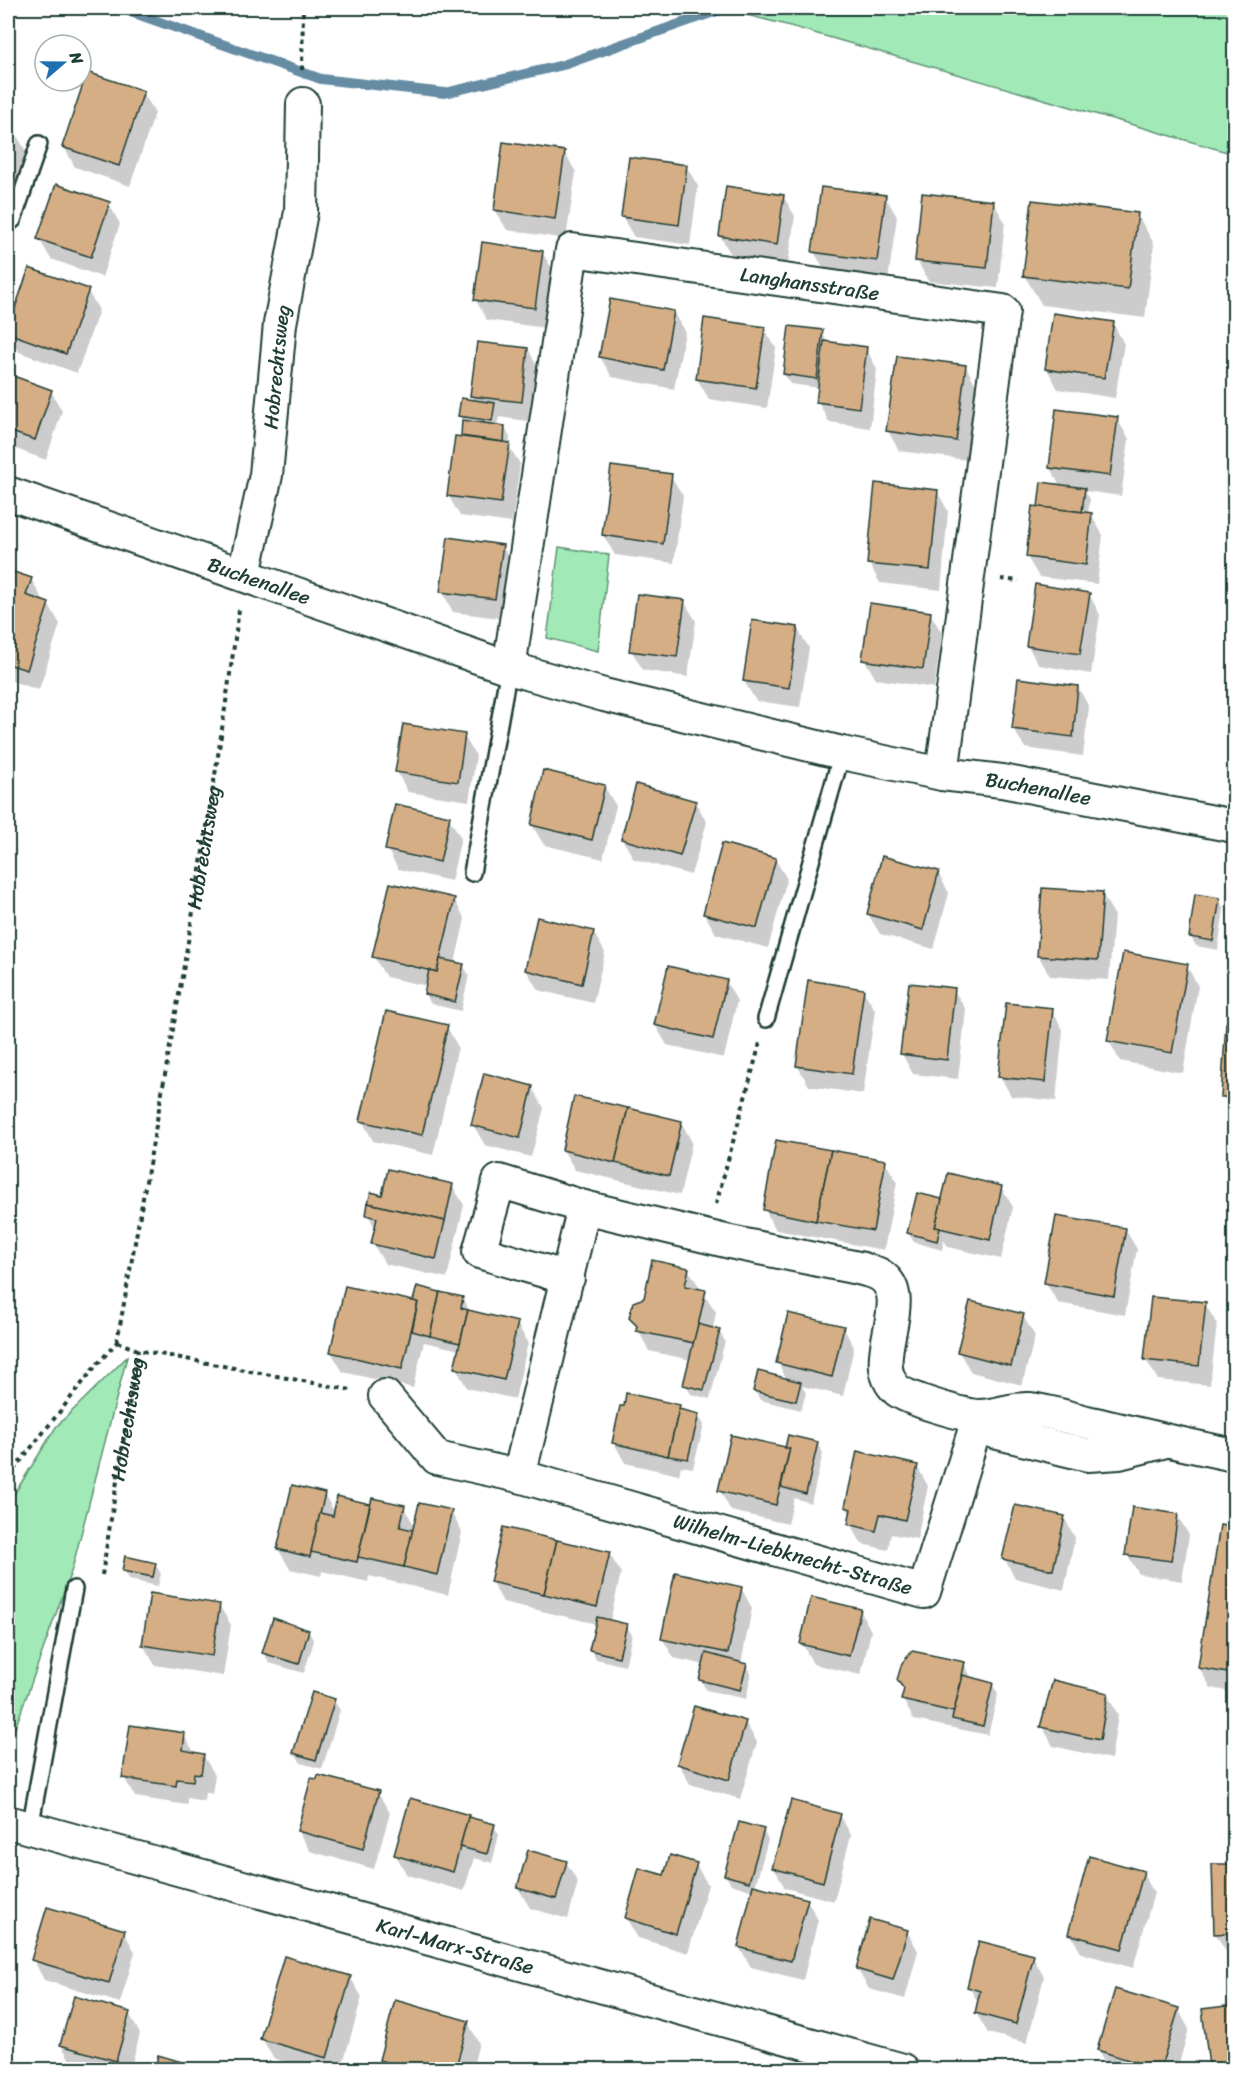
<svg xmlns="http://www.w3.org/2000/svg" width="1242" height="2077" viewBox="0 0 1242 2077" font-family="Sriracha,sans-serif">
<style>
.green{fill:#a1e9b7;stroke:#609376;stroke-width:1.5}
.shadow{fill:#0003}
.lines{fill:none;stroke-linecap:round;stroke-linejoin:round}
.stream{stroke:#658ca3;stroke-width:10}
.building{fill:#d5ae86;stroke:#1f3d34;stroke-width:1.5}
.lane-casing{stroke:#1f3d34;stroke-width:20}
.street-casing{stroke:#1f3d34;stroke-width:36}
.path{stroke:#1f3d34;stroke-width:4;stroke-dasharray:4.5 4.5;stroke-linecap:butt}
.lane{stroke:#fff;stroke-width:15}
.street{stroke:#fff;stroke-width:32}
.labels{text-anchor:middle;stroke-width:4.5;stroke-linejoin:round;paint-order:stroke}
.street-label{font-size:20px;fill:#1f3d34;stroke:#fff}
</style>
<rect width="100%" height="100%" fill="#fff"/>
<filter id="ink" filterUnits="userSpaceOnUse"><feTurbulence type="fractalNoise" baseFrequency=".0167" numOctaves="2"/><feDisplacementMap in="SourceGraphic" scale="12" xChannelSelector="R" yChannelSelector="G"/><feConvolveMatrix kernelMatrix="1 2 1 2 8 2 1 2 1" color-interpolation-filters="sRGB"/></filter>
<g filter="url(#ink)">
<g class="green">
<polygon points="718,8 1234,8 1234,154 783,24"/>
<polygon points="559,547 609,555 598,651 547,638"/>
<polygon points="127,1357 72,1569 8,1748 8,1504 56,1427"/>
</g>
<g class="shadow">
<polygon points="143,93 155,113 130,186 75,167 64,147"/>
<polygon points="8,129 14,131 26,151 8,217"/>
<polygon points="564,152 576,172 566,239 507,230 495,210"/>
<polygon points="686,166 698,186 690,245 634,237 622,217"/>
<polygon points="783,196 795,216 788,264 732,256 720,236"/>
<polygon points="885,196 897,217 888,280 826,272 814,252"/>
<polygon points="993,202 1005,222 998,288 928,281 917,260"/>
<polygon points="109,204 120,224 102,277 51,259 39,239"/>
<polygon points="1137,214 1154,244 1145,318 1042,305 1024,275"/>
<polygon points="542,252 554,272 546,328 487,320 475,299"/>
<polygon points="30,270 87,290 99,310 77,373 19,352 8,332"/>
<polygon points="673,312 685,332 674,389 612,377 600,357"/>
<polygon points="1113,323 1124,344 1115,398 1058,389 1047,369"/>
<polygon points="764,328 776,348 767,408 709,399 697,379"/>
<polygon points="822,331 827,343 866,348 877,369 870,428 829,422 818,402 820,388 790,384 784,374"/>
<polygon points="528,349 539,370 533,422 499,417 497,426 504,427 510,437 509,446 520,464 512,523 460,516 448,495 462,438 464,423 460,416 475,402 471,395"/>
<polygon points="966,367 977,387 967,460 899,451 888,431"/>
<polygon points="8,376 51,391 62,411 46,460 8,446"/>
<polygon points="1117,419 1129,439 1121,496 1085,491 1090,499 1088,514 1091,515 1103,535 1097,584 1039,577 1027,557 1039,508 1061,487 1050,468"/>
<polygon points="671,476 683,496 674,563 615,555 603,535"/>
<polygon points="937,491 948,511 941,590 880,583 869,563"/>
<polygon points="502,546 514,566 506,619 453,612 442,591"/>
<polygon points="8,572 31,579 43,600 42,602 48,604 60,624 39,690 8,680"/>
<polygon points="1089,594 1100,615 1091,674 1039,665 1027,645"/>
<polygon points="684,601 696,621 688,677 643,670 631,650"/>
<polygon points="930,613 942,633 934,688 876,679 864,659"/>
<polygon points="797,628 809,648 800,707 756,701 744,681"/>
<polygon points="1078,687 1089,707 1083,756 1025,748 1013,728"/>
<polygon points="464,736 476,756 469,801 408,792 397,772"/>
<polygon points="604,786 616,806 603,859 544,845 532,825"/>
<polygon points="695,802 707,822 691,875 634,859 622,839"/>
<polygon points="449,818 461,838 451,881 398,869 387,849"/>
<polygon points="775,859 787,879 768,948 716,934 704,913"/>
<polygon points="938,873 949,893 934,949 880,934 868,914"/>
<polygon points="1102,894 1114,914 1109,980 1050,976 1038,955"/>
<polygon points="454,899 465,919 455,963 463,965 469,975 461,1011 431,1004 425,994 427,986 386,977 374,957"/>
<polygon points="1219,899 1224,909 1218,950 1196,946 1190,936"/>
<polygon points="593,932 605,952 593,1003 538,990 526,970"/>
<polygon points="1187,966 1198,986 1183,1073 1120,1061 1109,1041"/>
<polygon points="726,981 737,1001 724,1058 667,1045 655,1025"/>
<polygon points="863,990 875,1010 863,1094 809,1086 797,1065"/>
<polygon points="954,990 966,1010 958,1079 913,1074 902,1054"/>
<polygon points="1052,1010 1063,1030 1056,1101 1011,1096 1000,1076"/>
<polygon points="1227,1024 1234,1025 1234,1116 1223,1096"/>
<polygon points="447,1027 458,1047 433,1155 373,1141 362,1120"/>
<polygon points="532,1087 544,1108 531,1157 485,1145 473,1125"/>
<polygon points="681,1122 692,1142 680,1195 575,1170 563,1150"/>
<polygon points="885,1162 897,1182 884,1250 776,1230 765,1210"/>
<polygon points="452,1185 464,1205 447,1278 385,1264 373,1244 376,1229 368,1215 383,1197"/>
<polygon points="1001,1187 1013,1207 1001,1259 948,1247 944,1240 942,1250 914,1242 908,1233 943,1201"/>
<polygon points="1125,1229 1137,1249 1125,1315 1058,1303 1046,1283"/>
<polygon points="688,1269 716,1312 713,1329 719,1331 725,1341 710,1399 691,1394 685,1384 691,1360 649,1351 631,1317 645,1299"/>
<polygon points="418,1288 462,1298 468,1308 467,1311 517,1323 528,1343 515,1399 467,1388 456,1368 460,1350 424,1342 413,1388 343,1372 331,1352 414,1303"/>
<polygon points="1205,1304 1217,1324 1210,1385 1158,1380 1146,1360"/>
<polygon points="1023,1316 1035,1336 1022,1385 971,1372 959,1352"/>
<polygon points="843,1327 854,1347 843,1396 802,1386 806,1393 801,1410 760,1400 754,1390 787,1380 778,1363"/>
<polygon points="679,1406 681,1411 698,1415 704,1425 693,1468 681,1466 679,1475 625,1463 614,1443"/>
<polygon points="789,1437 817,1443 823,1453 811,1503 794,1498 788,1524 731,1511 720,1491 787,1449"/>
<polygon points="917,1466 928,1486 917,1539 891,1534 888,1550 862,1544 850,1524 852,1516 846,1507"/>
<polygon points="324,1494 335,1513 338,1498 372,1506 404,1507 415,1527 451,1512 462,1532 448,1595 369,1576 368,1582 322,1571 321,1576 290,1569 278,1549"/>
<polygon points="1177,1515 1189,1535 1182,1581 1139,1574 1127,1554"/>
<polygon points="1064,1517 1075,1538 1064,1590 1015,1578 1004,1558"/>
<polygon points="1221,1527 1234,1529 1234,1692 1211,1688 1199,1668"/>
<polygon points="609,1553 621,1573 610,1621 626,1625 632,1635 625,1666 596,1659 591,1650 597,1624 503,1602 491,1581"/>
<polygon points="155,1564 161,1574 158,1586 129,1580 124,1570"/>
<polygon points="741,1588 752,1608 741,1664 746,1665 751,1675 746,1699 706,1690 701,1680 705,1665 674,1658 662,1638"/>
<polygon points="219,1605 231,1625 223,1676 155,1665 143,1645"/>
<polygon points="860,1610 871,1631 861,1675 813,1664 802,1643"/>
<polygon points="308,1631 314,1641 304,1673 269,1663 264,1653"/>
<polygon points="964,1664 973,1680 992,1684 998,1694 988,1735 914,1720 903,1700 905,1691 898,1680"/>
<polygon points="1107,1694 1118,1715 1111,1759 1053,1746 1042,1726"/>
<polygon points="334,1701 340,1710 322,1769 301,1763 295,1753"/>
<polygon points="745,1722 757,1742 740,1799 690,1784 679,1764"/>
<polygon points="184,1735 195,1754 203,1755 215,1775 212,1794 205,1792 204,1801 187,1798 187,1805 135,1797 124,1777"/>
<polygon points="1231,1772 1234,1772 1234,1844 1229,1835"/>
<polygon points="378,1793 390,1813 374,1869 310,1851 298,1831"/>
<polygon points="840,1815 851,1835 834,1901 785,1888 774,1868"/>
<polygon points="468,1816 469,1819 494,1826 499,1835 492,1863 474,1858 464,1891 407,1875 396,1855"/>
<polygon points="763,1830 768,1840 755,1887 807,1900 818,1920 803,1980 751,1967 739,1947 753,1891 731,1884 725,1875"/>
<polygon points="566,1862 578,1882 568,1919 530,1908 518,1888"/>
<polygon points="696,1865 708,1885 688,1953 638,1938 626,1918 665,1877"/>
<polygon points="1214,1866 1234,1866 1234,1963 1233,1963 1215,1933"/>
<polygon points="1143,1873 1154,1893 1133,1968 1081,1953 1070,1933"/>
<polygon points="907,1931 918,1951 905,1999 869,1989 857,1969"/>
<polygon points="124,1932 135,1952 120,2003 44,1980 33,1959"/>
<polygon points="1033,1957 1044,1977 1027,2043 988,2033 976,2013 979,2004 969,1987"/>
<polygon points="350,1977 362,1997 341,2070 311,2070 273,2058 262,2038"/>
<polygon points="1234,2006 1234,2070 1213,2070 1211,2065 1203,2011"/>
<polygon points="1178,2009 1189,2029 1177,2070 1109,2070 1098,2050"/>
<polygon points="129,2013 140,2034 130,2070 88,2070 73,2065 61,2045"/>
<polygon points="468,2022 479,2043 472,2070 386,2070 380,2060"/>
</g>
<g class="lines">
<polyline class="stream" points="120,8 321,79 445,93 563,65 725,8"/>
</g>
<g class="building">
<polygon points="87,72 144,91 119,166 62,147"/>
<polygon points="8,128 15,130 8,158"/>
<polygon points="503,142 565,151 555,219 494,210"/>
<polygon points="629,157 687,165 679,225 621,217"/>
<polygon points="56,184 110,202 91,257 37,239"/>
<polygon points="726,186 784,195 777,245 719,236"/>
<polygon points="821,187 886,195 877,261 812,252"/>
<polygon points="922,193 994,201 987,268 915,261"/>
<polygon points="1032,200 1138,213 1128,289 1023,276"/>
<polygon points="482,242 543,251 535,308 474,300"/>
<polygon points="29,268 89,289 66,354 8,333 8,328"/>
<polygon points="610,299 674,311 663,370 599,357"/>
<polygon points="1053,313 1114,322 1104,378 1045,369"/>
<polygon points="704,318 765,327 756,388 696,379"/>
<polygon points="789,326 823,330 817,379 783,374"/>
<polygon points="824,341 867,347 859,408 816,402"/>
<polygon points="477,342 528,348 522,402 470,396"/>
<polygon points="897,356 966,365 956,441 886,431"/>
<polygon points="8,374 52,390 35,440 8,431"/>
<polygon points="461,398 495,403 492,421 458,416"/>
<polygon points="1056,409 1118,417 1110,476 1049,468"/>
<polygon points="462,420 505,426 504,442 461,436"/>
<polygon points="455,436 510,443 501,503 447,496"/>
<polygon points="611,466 672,474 663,544 602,535"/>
<polygon points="1041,482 1085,488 1082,512 1038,507"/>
<polygon points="875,483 938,490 930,570 867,564"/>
<polygon points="1032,506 1092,513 1086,565 1026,557"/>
<polygon points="448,537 503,545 495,599 440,592"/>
<polygon points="8,570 32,578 26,595 49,603 27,670 8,664"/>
<polygon points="1035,584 1090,593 1080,654 1026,646"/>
<polygon points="637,594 685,600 677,657 629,651"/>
<polygon points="870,603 931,612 923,669 862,660"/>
<polygon points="752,620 798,627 789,688 743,681"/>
<polygon points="1018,678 1078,686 1073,737 1012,729"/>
<polygon points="403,724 465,734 458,782 395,772"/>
<polygon points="543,770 605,785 592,840 531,825"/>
<polygon points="636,784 696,801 680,856 621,839"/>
<polygon points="395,804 450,816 440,862 385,850"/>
<polygon points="722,843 776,858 757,928 703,914"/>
<polygon points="882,856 939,871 923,930 867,914"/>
<polygon points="390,883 455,898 437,972 372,957"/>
<polygon points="1042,888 1103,892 1098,960 1037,956"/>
<polygon points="1195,894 1220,898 1213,941 1189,937"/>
<polygon points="537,917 594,931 582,984 525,970"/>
<polygon points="1123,952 1188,964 1172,1053 1107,1041"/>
<polygon points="440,959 464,964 455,1002 424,994 429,970 437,972"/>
<polygon points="668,966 727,980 713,1039 654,1025"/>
<polygon points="808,980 864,989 852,1074 796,1066"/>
<polygon points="909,983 955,988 947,1060 900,1054"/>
<polygon points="1006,1003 1053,1008 1045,1082 998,1077"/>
<polygon points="386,1011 448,1025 422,1135 360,1121"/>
<polygon points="1226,1023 1234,1023 1234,1097 1221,1097"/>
<polygon points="484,1073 533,1086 520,1138 471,1125"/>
<polygon points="574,1096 628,1108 615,1163 562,1150"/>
<polygon points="628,1108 682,1121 669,1176 615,1163"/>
<polygon points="776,1140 831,1150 816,1221 763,1210"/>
<polygon points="831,1150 886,1160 873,1231 816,1221"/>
<polygon points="388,1169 453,1184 445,1221 368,1203 371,1192 382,1195"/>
<polygon points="948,1173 1002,1186 990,1240 935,1227"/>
<polygon points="917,1193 942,1199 935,1227 940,1228 937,1241 907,1233"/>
<polygon points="368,1203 445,1221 436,1259 371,1244 377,1218 366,1215"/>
<polygon points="1056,1216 1126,1228 1114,1296 1044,1283"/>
<polygon points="652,1260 689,1268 685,1286 706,1290 694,1343 636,1331 637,1326 629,1318 633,1302 644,1298"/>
<polygon points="345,1286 418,1302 402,1369 330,1352"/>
<polygon points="417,1286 440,1292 430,1336 412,1331 418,1302 413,1301"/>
<polygon points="440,1292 463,1297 461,1308 468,1310 460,1343 430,1336"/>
<polygon points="1151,1297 1206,1302 1199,1366 1144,1360"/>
<polygon points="970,1301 1024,1314 1011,1366 957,1352"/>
<polygon points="468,1310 518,1322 504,1380 454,1368"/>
<polygon points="788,1313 844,1326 832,1377 776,1363"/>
<polygon points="698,1324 720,1330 704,1390 683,1385"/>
<polygon points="758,1371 801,1382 796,1401 753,1391"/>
<polygon points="626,1393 680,1405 668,1456 612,1443 620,1406 624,1406"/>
<polygon points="679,1409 699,1414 688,1459 668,1456"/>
<polygon points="731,1435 790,1448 776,1505 718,1491"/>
<polygon points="788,1435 818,1442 806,1494 781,1487 790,1448 785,1448"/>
<polygon points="857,1451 918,1465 905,1520 880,1514 876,1531 848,1524 851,1509 845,1507"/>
<polygon points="292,1485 325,1493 310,1557 277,1549"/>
<polygon points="337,1496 370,1504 357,1562 311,1552 320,1513 333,1516"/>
<polygon points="372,1498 405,1505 400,1527 413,1530 404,1567 358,1557"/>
<polygon points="419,1503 452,1510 437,1575 404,1567"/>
<polygon points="1015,1505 1065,1516 1053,1570 1002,1559"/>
<polygon points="1132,1507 1178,1514 1171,1561 1125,1555"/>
<polygon points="1220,1525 1234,1527 1234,1674 1198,1668"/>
<polygon points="503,1527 557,1540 544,1594 490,1582"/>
<polygon points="557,1540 610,1552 597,1607 544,1594"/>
<polygon points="125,1556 156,1563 153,1577 122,1571"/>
<polygon points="675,1572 742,1587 728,1653 661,1639"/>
<polygon points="150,1593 220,1604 212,1656 142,1645"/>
<polygon points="811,1597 861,1609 849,1656 800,1644"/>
<polygon points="597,1617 627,1624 619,1657 589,1650"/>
<polygon points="273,1618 309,1630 299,1664 262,1653"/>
<polygon points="912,1651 965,1662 954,1712 901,1700 904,1689 897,1680 902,1663"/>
<polygon points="706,1653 747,1664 740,1690 699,1680"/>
<polygon points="963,1675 993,1683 983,1726 952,1719"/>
<polygon points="1053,1680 1108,1693 1100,1740 1040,1727"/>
<polygon points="312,1692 335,1699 316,1760 293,1753"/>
<polygon points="694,1706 746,1721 729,1780 677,1764"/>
<polygon points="130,1725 185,1733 183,1750 204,1754 201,1774 194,1773 193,1781 177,1779 176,1786 122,1778"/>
<polygon points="1230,1770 1234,1771 1234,1836 1228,1836"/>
<polygon points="318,1775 379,1791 363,1849 297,1831 311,1778 317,1779"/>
<polygon points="410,1798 469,1815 453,1872 394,1855"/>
<polygon points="791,1800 841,1814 823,1882 772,1868"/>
<polygon points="468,1817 495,1824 487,1854 460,1847"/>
<polygon points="739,1822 764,1829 749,1882 724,1875"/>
<polygon points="528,1850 567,1861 556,1899 517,1888"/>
<polygon points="670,1855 697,1863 676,1934 625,1918 639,1868 664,1875"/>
<polygon points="1089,1856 1144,1871 1122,1949 1068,1934"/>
<polygon points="1212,1864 1234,1864 1234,1933 1214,1934"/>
<polygon points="753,1885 808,1899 791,1961 738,1947"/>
<polygon points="47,1907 125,1930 109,1983 31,1960"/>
<polygon points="870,1919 908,1930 893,1980 856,1969"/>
<polygon points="979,1941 1034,1955 1016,2024 975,2013 980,1991 967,1987"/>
<polygon points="284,1956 351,1976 327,2058 260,2039"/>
<polygon points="1115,1989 1179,2008 1160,2070 1097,2050"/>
<polygon points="74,1996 130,2012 116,2061 60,2045"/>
<polygon points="395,2000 469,2021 455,2070 411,2070 379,2060"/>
<polygon points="1234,2005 1234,2062 1209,2066 1202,2009"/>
<polygon points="158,2055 206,2069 205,2070 155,2070"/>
</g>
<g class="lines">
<defs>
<g id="lane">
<polyline points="8,224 13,220 39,144"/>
<polyline points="472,873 509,668"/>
<polyline points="766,1019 842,753"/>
<polyline points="30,1828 74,1589"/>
</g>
<g id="street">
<path id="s3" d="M8 493 509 668 604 695 842 753 942 774 1002 781 1234 826"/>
<path id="s4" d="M244 574 266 475 280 324 301 212 303 104"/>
<path id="s5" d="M509 668 572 250 1003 311 942 774"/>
<polyline points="568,1278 479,1252 499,1181 584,1207"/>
<polyline points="385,1396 437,1458 519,1476"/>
<path d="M979 1416 924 1592 519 1476 584 1207 730 1242 863 1269C868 1271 875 1272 880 1275 917 1299 864 1360 897 1390 908 1399 965 1416 979 1416 996 1416 1013 1408 1029 1409 1048 1411 1069 1418 1087 1422 1136 1433 1185 1445 1234 1455"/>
<polyline points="979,1416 994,1432 1088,1455 1119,1453 1162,1442"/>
<path id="s6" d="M8 1822 903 2070"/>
</g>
</defs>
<use href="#lane" class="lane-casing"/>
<use href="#street" class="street-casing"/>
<g class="path">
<polyline points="302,70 303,8"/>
<polyline points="1001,579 1019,581"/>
<polyline points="716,1204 760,1043"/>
<path id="s1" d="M117 1342C161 1098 206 855 239 609"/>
<polyline points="117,1342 138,1350 351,1390"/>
<polyline points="8,1477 95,1367 117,1342"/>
<path id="s2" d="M102 1575 138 1350"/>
</g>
<use href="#lane" class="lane"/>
<use href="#street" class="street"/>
</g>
</g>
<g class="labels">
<g class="street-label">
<text dy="7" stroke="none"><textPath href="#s5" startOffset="663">Langhansstraße</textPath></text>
<text dy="7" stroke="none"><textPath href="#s4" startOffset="210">Hobrechtsweg</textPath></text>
<text dy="7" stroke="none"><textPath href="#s3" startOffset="266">Buchenallee</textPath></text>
<text dy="7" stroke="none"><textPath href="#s3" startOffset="1074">Buchenallee</textPath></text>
<text dy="7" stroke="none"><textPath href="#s1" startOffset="502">Hobrechtsweg</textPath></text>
<text dy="7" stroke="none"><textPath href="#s2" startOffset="158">Hobrechtsweg</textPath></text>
<text transform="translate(793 1554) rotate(16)" y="7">Wilhelm-Liebknecht-Straße</text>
<text dy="7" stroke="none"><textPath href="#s6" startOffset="464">Karl-Marx-Straße</textPath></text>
</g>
</g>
<rect width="1242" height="2077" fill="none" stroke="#fff" stroke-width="30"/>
<rect x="15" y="15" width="1212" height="2047" fill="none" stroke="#1f3d34" stroke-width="2" filter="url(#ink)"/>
<g transform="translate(63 63) rotate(70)"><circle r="28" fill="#ffffff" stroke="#a5b1ae" stroke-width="1.5"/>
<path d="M0-4.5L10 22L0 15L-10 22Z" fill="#1f6fb2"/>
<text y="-9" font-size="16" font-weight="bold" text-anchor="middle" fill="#1f3d34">N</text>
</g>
</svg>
